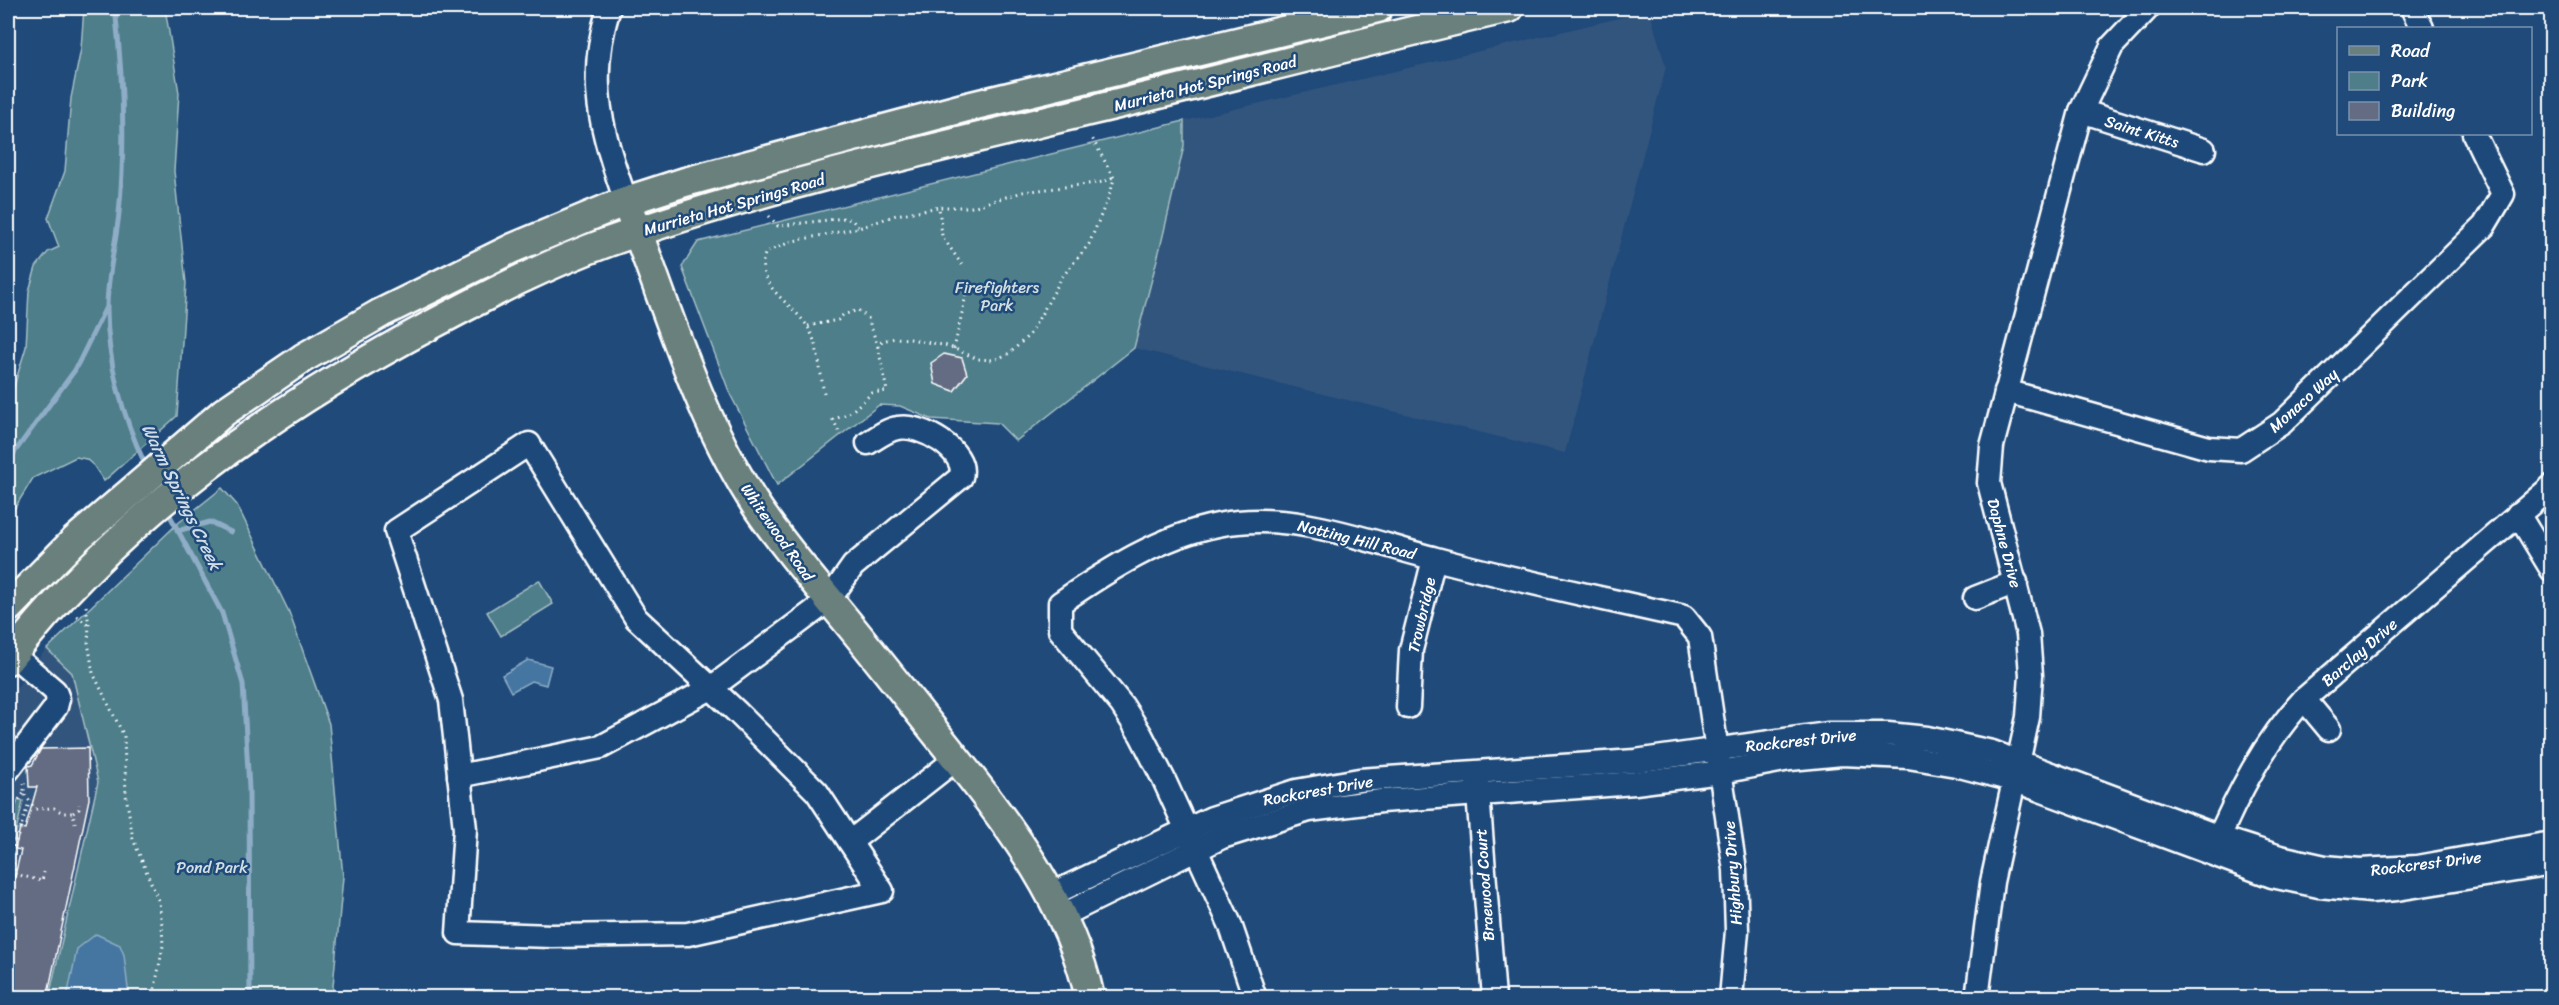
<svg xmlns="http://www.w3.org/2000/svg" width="2559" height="1005" viewBox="0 0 2559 1005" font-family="Sriracha,sans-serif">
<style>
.built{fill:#33547d}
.green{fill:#4d7e8a;stroke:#a6bec4;stroke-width:1.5}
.water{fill:#4476a1;stroke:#8fadc7;stroke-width:1.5}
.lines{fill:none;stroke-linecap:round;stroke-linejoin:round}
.stream{stroke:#8fadc7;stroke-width:5}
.building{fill:#636c83;stroke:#fff;stroke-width:1.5}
.minor-casing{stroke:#fff;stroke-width:27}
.major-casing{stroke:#fff;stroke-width:33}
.path{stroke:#fff;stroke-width:3;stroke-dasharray:1.5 4.5;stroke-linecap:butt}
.minor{stroke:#1f4a7a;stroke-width:22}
.major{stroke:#6a807d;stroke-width:28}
.labels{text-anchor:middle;stroke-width:5;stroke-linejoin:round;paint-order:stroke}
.street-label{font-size:16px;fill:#fff;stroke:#1f4a7a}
.park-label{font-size:16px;fill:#d2dfe2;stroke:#1f4a7a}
.water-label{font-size:18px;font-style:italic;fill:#d0dde8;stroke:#1f4a7a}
</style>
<rect width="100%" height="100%" fill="#1f4a7a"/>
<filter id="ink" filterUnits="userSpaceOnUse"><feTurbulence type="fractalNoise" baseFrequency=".0167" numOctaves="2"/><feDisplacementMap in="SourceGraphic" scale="12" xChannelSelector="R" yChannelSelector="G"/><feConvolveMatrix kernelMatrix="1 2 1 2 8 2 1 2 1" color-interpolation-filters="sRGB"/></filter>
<g filter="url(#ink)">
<g class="built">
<polygon points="1636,14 1651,16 1666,67 1565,453 1134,348 1161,244 1184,146 1184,121"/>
<polygon points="46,649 72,673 98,782 49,997 8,997 8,699"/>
</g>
<g class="green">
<polygon points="84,8 165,8 179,93 174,171 186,283 177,416 104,481 94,466 86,459 76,457 33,478 8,519 8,406 26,347 29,291 36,267 48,252 59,247 48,218 65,171 71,98 81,49"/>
<polygon points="1184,121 1184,146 1161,244 1134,348 1016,441 998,423 931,419 900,406 879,405 777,485 730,394 682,267 698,242"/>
<polygon points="222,488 237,505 289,612 329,724 343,877 332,997 49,997 98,782 72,673 47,649 177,524"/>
<polygon points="539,580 553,604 501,636 487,612"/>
<polygon points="19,799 23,801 14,841 8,837 8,817"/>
</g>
<g class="water">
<polygon points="528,660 551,666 546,685 531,681 511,692 502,675"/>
<polygon points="96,934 120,945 124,955 129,997 67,997 77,949"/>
</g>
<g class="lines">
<g class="stream">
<path d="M115 8C123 76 126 144 119 213 116 244 107 276 107 308 107 362 123 418 146 466"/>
<polyline points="8,461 75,370 105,309"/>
<polyline points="167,510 222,613 243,684 249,789 250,998"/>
<polyline points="177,531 210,522 231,532"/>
</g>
</g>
<g class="building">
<polygon points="944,354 962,358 967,374 954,391 935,384 931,363"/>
<polygon points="88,748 89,799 47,998 8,998 8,905 21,850 15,849 20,828 25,829 37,787 29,787 28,766 32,765 41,749"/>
</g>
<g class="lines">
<defs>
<g id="minor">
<path d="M609 8C586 80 601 131 626 201"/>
<polyline points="2412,8 2422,28"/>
<polyline points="2081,111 2204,150"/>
<polyline points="2006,391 2209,448 2241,450 2282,423 2484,226 2503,194 2474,134"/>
<polygon points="529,444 636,618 738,713 817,792 882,891 688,934 552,936 458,933 465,829 451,700 396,531"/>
<polyline points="2518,514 2552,570"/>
<polyline points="1975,598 2016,582"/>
<polyline points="2304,699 2329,729"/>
<polyline points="1408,707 1411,650 1434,559"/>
<polyline points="8,770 56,707 58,699 55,691 12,654"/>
<path d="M459 776 601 747 711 688 829 600 853 566 961 477C969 451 920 423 898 428 888 429 876 438 868 443"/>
<polyline points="1477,781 1494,998"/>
<polyline points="850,842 956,759"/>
<path d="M2214 849C2237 795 2264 742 2304 699L2552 486"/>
<polyline points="1050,895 1212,818 1296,791 1359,780 1635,761 1827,734 1888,734 1927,738 1992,752 2233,842 2280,857 2325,867 2360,870 2417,867 2552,843"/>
<polyline points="1061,916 1222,837 1309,810 1381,801 1635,783 1721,772 1790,759 1842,754 1908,757 1956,765 2013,780 2272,876 2319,886 2371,891 2397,889 2552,864"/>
<path d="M1255 998 1230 924 1164 780 1141 735 1122 705 1060 630V603C1108 570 1161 536 1218 525 1292 510 1366 541 1436 559 1518 581 1601 598 1684 617L1700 637 1735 870 1737 931 1731 998"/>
<polyline points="1977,998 1992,882 2028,717 2031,675 2028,634 1989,483 1992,446 2081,111 2112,46 2148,8"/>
</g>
<g id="major">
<path d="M631 215C670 315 699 420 759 510 781 542 805 571 830 601 871 650 910 701 951 752 1010 826 1069 903 1090 998"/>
<polyline points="8,608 74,541 224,412 303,358 381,313 513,248 626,201 685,182 963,108 1378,8"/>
<path d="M8 660C120 516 273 409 433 324 489 294 547 264 608 242 765 186 931 149 1093 110 1232 77 1370 40 1509 8"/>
</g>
</defs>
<use href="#minor" class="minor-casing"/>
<use href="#major" class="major-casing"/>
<g class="path">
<polyline points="769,216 778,226 844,218 852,220 859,228"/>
<polyline points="962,265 942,236 939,207 972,207 1023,192 1104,182 1113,177"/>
<polyline points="808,326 838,320 843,315 858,310 868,318 878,347"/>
<polyline points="954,349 966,295"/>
<path d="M824 393C820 373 819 347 809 329 796 305 750 284 766 252L793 241 859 228 896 215 939 207"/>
<polyline points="839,431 833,420 851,412 872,393 887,391 878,347 882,341 895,338 910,339 948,346 978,359 994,360 1010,353 1030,334 1063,276 1089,244 1111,191 1114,178 1092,138"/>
<polyline points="86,606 89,625 88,642 93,673 124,736 126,795 133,839 159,902 162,925 163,946 153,998"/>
<polyline points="77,616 88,625"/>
<polyline points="24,783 24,793 35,809 54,808 63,813 73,813 75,823"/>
<polyline points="73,813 79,809 79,804"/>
<polyline points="8,814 24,793"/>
<polyline points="8,841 12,845 12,859 16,871 8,883"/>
<polyline points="14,847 29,803"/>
<polyline points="15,874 42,881 44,872"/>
</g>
<use href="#minor" class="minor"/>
<use href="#major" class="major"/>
</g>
</g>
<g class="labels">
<g class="street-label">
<text transform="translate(1205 83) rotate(-14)" y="6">Murrieta Hot Springs Road</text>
<text transform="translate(2142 131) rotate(17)" y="6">Saint Kitts</text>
<text transform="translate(734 204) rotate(-16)" y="6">Murrieta Hot Springs Road</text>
<text transform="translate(2303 400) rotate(-42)" y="6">Monaco Way</text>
<text transform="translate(778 532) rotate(55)" y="6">Whitewood Road</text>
<text transform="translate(1357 539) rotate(14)" y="6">Notting Hill Road</text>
<text transform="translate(2005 543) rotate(75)" y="6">Daphne Drive</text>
<text transform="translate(1421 615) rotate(-77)" y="6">Trowbridge</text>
<text transform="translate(2359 652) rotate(-41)" y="6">Barclay Drive</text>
<text transform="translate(1801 740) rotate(-6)" y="6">Rockcrest Drive</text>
<text transform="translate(1318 790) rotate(-10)" y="6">Rockcrest Drive</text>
<text transform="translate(2426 863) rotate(-7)" y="6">Rockcrest Drive</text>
<text transform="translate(1732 873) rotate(-94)" y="6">Highbury Drive</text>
<text transform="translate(1484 885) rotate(-94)" y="6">Braewood Court</text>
</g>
<g class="park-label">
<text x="997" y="293">Firefighters<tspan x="997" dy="18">Park</tspan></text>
<text x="212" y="873">Pond Park</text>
</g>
<g class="water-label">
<text transform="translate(182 497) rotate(64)" y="6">Warm Springs Creek</text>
</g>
</g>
<rect width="2559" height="1005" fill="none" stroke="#1f4a7a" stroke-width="30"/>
<rect x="15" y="15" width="2529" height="975" fill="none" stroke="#fff" stroke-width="2" filter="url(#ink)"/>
<rect x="2337" y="27" width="195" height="108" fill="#1f4a7a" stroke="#7992af" stroke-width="1.5"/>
<rect x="2349" y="46" width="30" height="9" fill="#6a807d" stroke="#7992af" stroke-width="1.5"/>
<text x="2391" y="57" font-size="18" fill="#ffffff">Road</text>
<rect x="2349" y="72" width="30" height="18" fill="#4d7e8a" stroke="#7992af" stroke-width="1.5"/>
<text x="2391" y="87" font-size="18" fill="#ffffff">Park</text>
<rect x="2349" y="102" width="30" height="18" fill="#636c83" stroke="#7992af" stroke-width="1.5"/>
<text x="2391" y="117" font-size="18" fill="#ffffff">Building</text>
</svg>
